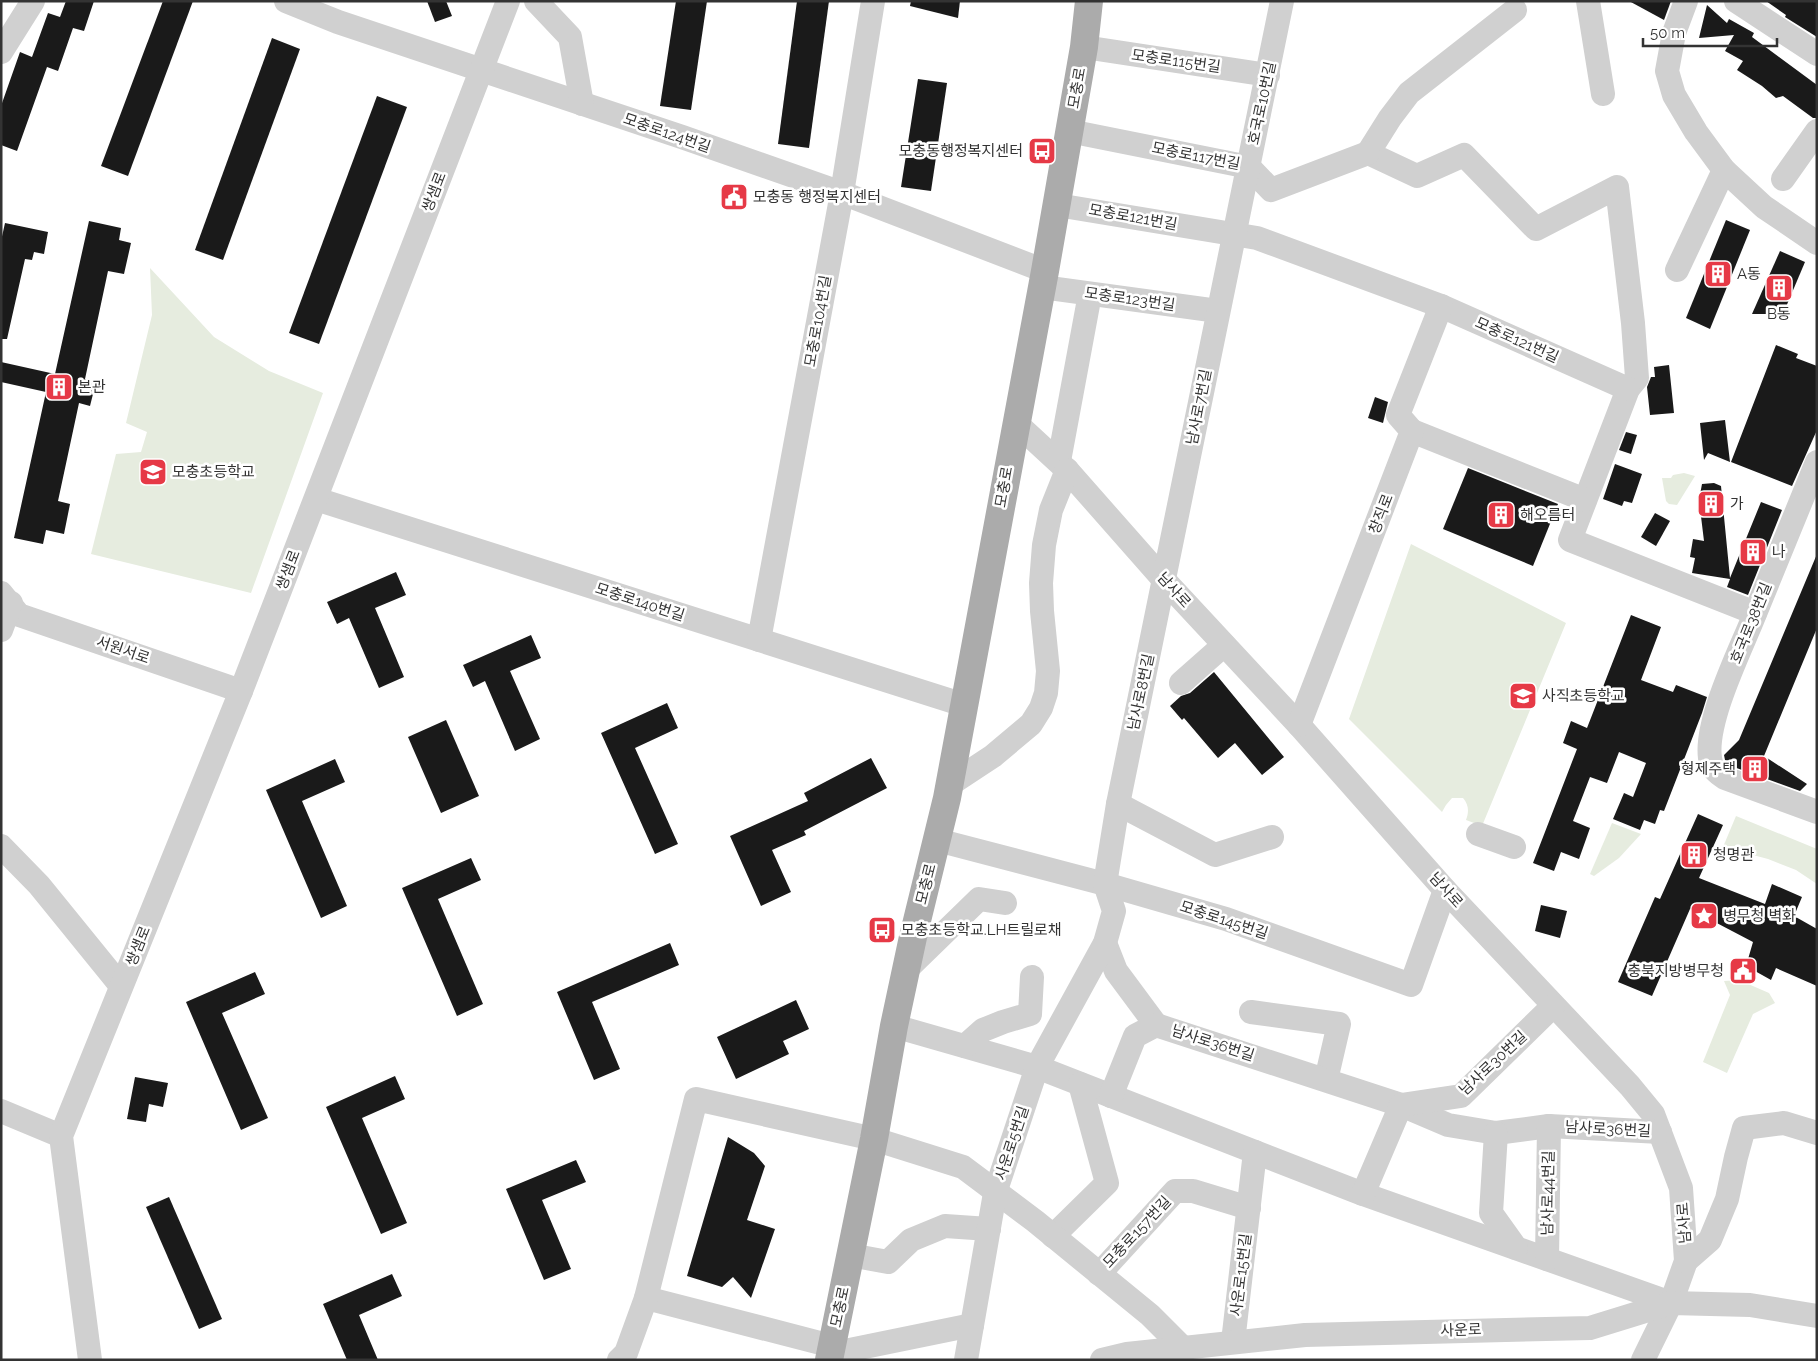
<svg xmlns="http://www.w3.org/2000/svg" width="1818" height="1361" viewBox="0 0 1818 1361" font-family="Raleway,'Noto Sans KR',sans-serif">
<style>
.green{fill:#e6ecdf}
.building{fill:#1a1a1a}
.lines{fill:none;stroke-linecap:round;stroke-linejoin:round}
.minor{stroke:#d0d0d0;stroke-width:24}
.major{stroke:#ababab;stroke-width:28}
.labels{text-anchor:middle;stroke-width:5;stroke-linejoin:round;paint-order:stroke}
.street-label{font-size:15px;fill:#333;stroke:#fff}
.poi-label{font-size:15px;fill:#333;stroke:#fff;text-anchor:start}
</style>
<rect width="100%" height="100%" fill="#fff"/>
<g class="green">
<polygon points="150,268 214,337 269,371 323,393 251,593 91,554 116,454 141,452 147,432 126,423 152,315"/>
<polygon points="1684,473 1695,476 1677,505 1669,504 1666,501 1662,478 1671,478 1673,475"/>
<path d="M1411 544 1566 623 1482 826 1466 820C1469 812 1469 805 1463 798H1452L1446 805 1442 812 1349 719Z"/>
<polygon points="1736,816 1817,849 1817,884 1796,870 1768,859 1723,847"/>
<polygon points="1612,823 1641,834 1619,858 1594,876 1590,874"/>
<polygon points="1739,980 1769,993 1775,1003 1753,1014 1727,1073 1703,1062 1730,995 1724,981"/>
</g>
<g class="building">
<polygon points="66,1 94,1 84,31 73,28 58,71 47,67 17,151 1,145 1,106 20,52 32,57 48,13 60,17"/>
<polygon points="163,1 193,1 128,176 101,166"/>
<polygon points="427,1 446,1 452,16 435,22"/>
<polygon points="676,1 707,1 691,110 660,106"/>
<polygon points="797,1 829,1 809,148 778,144"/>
<polygon points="911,1 960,1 958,18 910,6"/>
<polygon points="1629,1 1671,1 1664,20"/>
<polygon points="1766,1 1817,1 1817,37 1785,17 1786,15"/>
<polygon points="1707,5 1727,23 1729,19 1754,33 1752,37 1817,85 1817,118 1813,118 1783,96 1776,98 1762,86 1737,70 1743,61 1725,51 1734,35 1699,38"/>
<polygon points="272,38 300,49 223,260 195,250"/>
<polygon points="918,79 947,83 931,191 901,187"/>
<polygon points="377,96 407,107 319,344 289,333"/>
<polygon points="1726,220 1750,230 1710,329 1686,318"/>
<polygon points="89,221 121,228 119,240 131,243 124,274 108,271 85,379 96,382 90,406 79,403 58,501 70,504 64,534 46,530 43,544 14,538 46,392 1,382 1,362 55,374"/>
<polygon points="5,223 48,232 44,254 34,252 32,260 25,259 7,339 1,339 1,241"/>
<polygon points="1780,251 1805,262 1783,314 1752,314"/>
<polygon points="1776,345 1798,354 1796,358 1817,366 1817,430 1792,486 1731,462"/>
<polygon points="1669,365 1674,413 1650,415 1647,387 1651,377 1655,377 1654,367"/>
<polygon points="1375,397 1388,402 1383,423 1368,418"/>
<polygon points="1725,420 1730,462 1708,453 1704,460 1700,423"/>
<polygon points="1626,432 1637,435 1631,454 1619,450"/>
<polygon points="1615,464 1642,474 1632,503 1624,501 1622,506 1603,499"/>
<polygon points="1468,468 1558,504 1533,566 1443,529"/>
<polygon points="1714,483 1721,486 1730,578 1761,502 1782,510 1748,595 1727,587 1730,579 1692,573 1695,558 1690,557 1693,539 1704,541 1699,500 1702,484"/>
<polygon points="1655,513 1670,521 1656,546 1641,537"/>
<polygon points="1817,554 1817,628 1764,756 1807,784 1800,791 1731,766 1725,760 1724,755 1739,740"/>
<polygon points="396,572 406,595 375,608 404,677 379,688 349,618 337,624 327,602"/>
<polygon points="1631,615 1661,627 1641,680 1673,692 1676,685 1707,697 1702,713 1664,811 1660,810 1655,824 1644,820 1640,830 1613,819 1624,793 1633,797 1646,763 1619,752 1607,783 1590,777 1573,821 1590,828 1579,859 1561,852 1554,871 1533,863 1577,749 1563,743 1571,721 1587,728"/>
<polygon points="531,635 541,658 510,671 540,739 515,751 485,681 473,687 463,665"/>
<polygon points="1214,672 1284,757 1262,775 1235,743 1218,758 1184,718 1182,720 1170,706 1181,696 1190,693"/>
<polygon points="667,703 678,728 635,748 678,844 655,854 601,733"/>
<polygon points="446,720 479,796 441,813 408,737"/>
<polygon points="871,758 887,788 804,831 806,835 772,850 791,892 761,906 730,836 808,801 804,793"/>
<polygon points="335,759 345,782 302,801 347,906 321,918 266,790"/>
<polygon points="1698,814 1723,825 1699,878 1765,904 1772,884 1802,897 1794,916 1817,929 1817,986 1776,968 1771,980 1746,966 1753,942 1690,909 1652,996 1618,982 1655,897 1660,899"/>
<polygon points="471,858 481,880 438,899 483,1004 457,1016 402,888"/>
<polygon points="1541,905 1567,911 1560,938 1535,931"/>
<polygon points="670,943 679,965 592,1002 620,1069 594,1080 557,992"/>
<polygon points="255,972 265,994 222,1013 268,1118 241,1130 186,1002"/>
<polygon points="796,1000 809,1029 783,1041 789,1054 736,1079 717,1037"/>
<polygon points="395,1076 405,1099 362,1118 407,1223 381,1234 326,1107"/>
<polygon points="135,1077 168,1083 163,1107 149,1104 146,1122 127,1119"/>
<polygon points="728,1137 754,1153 765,1166 747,1220 775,1229 751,1298 733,1277 722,1287 687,1276"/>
<polygon points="576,1160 586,1182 542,1200 571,1269 544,1280 506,1189"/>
<polygon points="169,1197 222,1319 199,1329 146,1207"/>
<polygon points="392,1274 402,1296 359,1315 378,1360 347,1360 323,1304"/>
</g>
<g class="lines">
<g class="minor">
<polyline points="286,1 338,22 682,137 842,193 1045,271"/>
<polyline points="536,1 570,37 582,104"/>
<polyline points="1588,1 1603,94"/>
<polyline points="1686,1 1674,33 1667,71 1674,95 1696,132 1724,170 1764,207 1817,243"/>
<polyline points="1736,1 1817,54"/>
<polyline points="1515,10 1409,93 1390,118 1368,153 1417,176 1464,155 1536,229 1617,187 1633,323 1637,378 1628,389 1570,540 1755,613"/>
<polyline points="1084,47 1268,75"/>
<polyline points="1,52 33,1"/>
<polyline points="1069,131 1249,167 1271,190 1368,153"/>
<polyline points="1783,179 1817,131"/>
<polyline points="1057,205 1257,238 1441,306 1628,389"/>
<polyline points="1677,270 1724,170"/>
<polyline points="1042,287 1218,311"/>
<polyline points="1016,423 1067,470 1164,580 1299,725 1445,890 1630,1086 1653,1114 1681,1188 1686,1261 1671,1303 1643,1360"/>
<polyline points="1412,431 1585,500"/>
<polyline points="1059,461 1090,294"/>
<path d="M1817 462C1795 515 1774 568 1752 621 1738 655 1705 722 1710 758 1711 768 1717 773 1725 778L1817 812"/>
<polyline points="316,499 964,705"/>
<polyline points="1,593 19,615 241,691"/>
<polyline points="1,630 11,603"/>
<polyline points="759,640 842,193 873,1"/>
<polyline points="1181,683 1224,645"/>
<polyline points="1299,725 1412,431 1398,415 1441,306"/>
<polyline points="949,785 993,756 1031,724 1041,708 1046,693 1048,671 1042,611 1041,583 1044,545 1051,510 1067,470"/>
<polyline points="1118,804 1215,855 1272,837"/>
<polyline points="1478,834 1514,847"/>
<polyline points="937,840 1105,884 1226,919 1411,985 1445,890"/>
<polyline points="1,846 39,885 121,986"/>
<polyline points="1105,943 1116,971 1156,1025"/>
<polyline points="906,970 979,899 1005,903"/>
<polyline points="1251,1012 1339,1024 1326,1080"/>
<polyline points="894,1026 1037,1067 1363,1194 1671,1303"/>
<polyline points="965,1046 983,1030 1003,1022 1030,1014 1032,977"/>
<polyline points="1111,1096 1135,1036 1156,1025 1401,1105 1448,1125 1496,1133 1549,1126 1660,1132"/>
<polyline points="1,1111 61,1136"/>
<polyline points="1496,1133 1491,1213 1516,1248"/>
<polyline points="1363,1194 1401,1105 1461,1096 1553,1006"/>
<polyline points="1053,1236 1107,1183 1080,1084"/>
<polyline points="850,1255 888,1262 911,1240 945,1226 989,1229"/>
<polyline points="1547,1259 1549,1126"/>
<polyline points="1686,1261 1710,1240 1727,1199 1736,1157 1744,1128 1784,1123 1817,1133"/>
<polyline points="1099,1274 1175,1191 1193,1191 1249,1208"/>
<polyline points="646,1298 824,1344"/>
<polyline points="1233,1342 1255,1152"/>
<polyline points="830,1354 972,1325"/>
<polyline points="90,1360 61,1136 241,691 508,1"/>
<polyline points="619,1360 626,1353 646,1298 696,1099 874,1139 963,1167 1035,1221 1150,1315 1182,1347"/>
<polyline points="966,1360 995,1193 1037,1067 1105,943 1114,911 1105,884 1118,804 1282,1"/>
<polyline points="1102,1360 1127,1354 1305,1335 1590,1328 1671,1303 1750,1305 1817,1316"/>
</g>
<polyline class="major" points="829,1360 874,1139 894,1026 913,937 947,798 1045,271 1084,47 1089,1"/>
</g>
<defs>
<symbol id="bus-square" viewBox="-11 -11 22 22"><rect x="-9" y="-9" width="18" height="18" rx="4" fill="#e63946" stroke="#fff"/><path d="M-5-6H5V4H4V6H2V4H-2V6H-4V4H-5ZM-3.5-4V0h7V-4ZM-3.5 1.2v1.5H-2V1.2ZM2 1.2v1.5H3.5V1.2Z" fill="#fff"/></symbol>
<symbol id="civic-square" viewBox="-11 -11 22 22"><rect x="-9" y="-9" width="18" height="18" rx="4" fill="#e63946" stroke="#fff"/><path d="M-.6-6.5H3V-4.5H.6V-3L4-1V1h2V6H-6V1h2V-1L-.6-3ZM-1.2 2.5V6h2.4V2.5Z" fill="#fff"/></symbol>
<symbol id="building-square" viewBox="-11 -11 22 22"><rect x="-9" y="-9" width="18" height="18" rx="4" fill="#e63946" stroke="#fff"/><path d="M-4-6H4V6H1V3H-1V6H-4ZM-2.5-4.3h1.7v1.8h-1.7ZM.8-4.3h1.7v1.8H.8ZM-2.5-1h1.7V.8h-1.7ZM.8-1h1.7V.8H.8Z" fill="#fff"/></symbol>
<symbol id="school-square" viewBox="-11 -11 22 22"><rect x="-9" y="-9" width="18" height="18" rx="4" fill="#e63946" stroke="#fff"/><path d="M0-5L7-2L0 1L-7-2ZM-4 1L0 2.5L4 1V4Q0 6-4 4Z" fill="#fff"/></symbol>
<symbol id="sight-square" viewBox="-11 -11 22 22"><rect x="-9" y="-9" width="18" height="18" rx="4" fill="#e63946" stroke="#fff"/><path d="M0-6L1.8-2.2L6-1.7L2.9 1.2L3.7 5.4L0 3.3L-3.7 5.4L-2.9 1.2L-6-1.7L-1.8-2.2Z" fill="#fff"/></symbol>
</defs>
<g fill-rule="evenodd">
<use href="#bus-square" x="1026" y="135" width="32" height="32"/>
<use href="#civic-square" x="718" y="181" width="32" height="32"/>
<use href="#building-square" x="1702" y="258" width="32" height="32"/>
<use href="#building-square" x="1763" y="272" width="32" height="32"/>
<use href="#building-square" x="43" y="371" width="32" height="32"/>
<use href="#school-square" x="137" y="456" width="32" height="32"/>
<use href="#building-square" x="1695" y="488" width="32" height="32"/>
<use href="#building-square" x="1485" y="499" width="32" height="32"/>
<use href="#building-square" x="1737" y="536" width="32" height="32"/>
<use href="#school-square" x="1507" y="680" width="32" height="32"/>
<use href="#building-square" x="1739" y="753" width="32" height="32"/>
<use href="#building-square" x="1678" y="839" width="32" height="32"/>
<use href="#sight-square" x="1688" y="900" width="32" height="32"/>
<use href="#bus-square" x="866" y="914" width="32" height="32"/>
<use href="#civic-square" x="1727" y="955" width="32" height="32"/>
</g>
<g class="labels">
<g class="street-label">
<text transform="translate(1176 61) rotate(8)" y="5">모충로115번길</text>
<text transform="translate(1077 88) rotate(-80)" y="5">모충로</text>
<text transform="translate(1262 103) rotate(-78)" y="5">호국로10번길</text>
<text transform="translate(667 133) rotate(19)" y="5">모충로124번길</text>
<text transform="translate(1196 156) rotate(11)" y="5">모충로117번길</text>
<text transform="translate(434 192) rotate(-69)" y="5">쌍샘로</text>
<text transform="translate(1133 217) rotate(10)" y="5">모충로121번길</text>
<text transform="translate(1130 299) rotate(8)" y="5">모충로123번길</text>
<text transform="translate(818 321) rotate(-80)" y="5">모충로104번길</text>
<text transform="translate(1517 340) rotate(24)" y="5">모충로121번길</text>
<text transform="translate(1199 407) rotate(-79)" y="5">남사로7번길</text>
<text transform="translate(1004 487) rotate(-80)" y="5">모충로</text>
<text transform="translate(1381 514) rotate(-69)" y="5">창직로</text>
<text transform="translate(288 570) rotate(-69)" y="5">쌍샘로</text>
<text transform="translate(1174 590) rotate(48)" y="5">남사로</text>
<text transform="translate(640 602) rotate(18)" y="5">모충로140번길</text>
<text transform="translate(1751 623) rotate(-68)" y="5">호국로38번길</text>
<text transform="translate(123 650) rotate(19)" y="5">서원서로</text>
<text transform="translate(1141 692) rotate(-78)" y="5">남사로8번길</text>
<text transform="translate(926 884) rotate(-76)" y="5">모충로</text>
<text transform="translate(1446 890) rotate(48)" y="5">남사로</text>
<text transform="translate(1224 920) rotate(18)" y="5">모충로145번길</text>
<text transform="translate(138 946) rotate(-68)" y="5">쌍샘로</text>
<text transform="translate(1213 1043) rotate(18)" y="5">남사로36번길</text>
<text transform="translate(1493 1063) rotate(-43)" y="5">남사로30번길</text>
<text transform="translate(1608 1129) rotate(3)" y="5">남사로36번길</text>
<text transform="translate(1012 1143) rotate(-72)" y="5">사운로5번길</text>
<text transform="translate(1548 1193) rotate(-89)" y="5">남사로44번길</text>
<text transform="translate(1684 1223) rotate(-94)" y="5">남사로</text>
<text transform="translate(1137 1232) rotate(-47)" y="5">모충로157번길</text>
<text transform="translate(1241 1275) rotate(-83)" y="5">사운로15번길</text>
<text transform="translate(840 1307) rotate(-78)" y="5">모충로</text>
<text transform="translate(1461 1330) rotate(-2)" y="5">사운로</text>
</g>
<g class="poi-label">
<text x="1023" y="156" text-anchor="end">모충동행정복지센터</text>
<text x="753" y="202">모충동 행정복지센터</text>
<text x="1737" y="279">A동</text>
<text x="1779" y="319" text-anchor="middle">B동</text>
<text x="78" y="392">본관</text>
<text x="172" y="477">모충초등학교</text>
<text x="1730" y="509">가</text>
<text x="1520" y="520">해오름터</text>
<text x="1772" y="557">나</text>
<text x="1542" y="701">사직초등학교</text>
<text x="1736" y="774" text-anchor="end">형제주택</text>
<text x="1713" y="860">청명관</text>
<text x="1723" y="921">병무청 벽화</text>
<text x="901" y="935">모충초등학교.LH트릴로채</text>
<text x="1724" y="976" text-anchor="end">충북지방병무청</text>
</g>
</g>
<rect width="1818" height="1361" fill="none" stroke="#333333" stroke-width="5"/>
<path d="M1643 38v8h134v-8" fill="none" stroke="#333333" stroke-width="2.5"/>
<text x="1650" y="38" font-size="15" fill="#333333" stroke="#ffffff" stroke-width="4" paint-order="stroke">50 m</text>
</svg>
